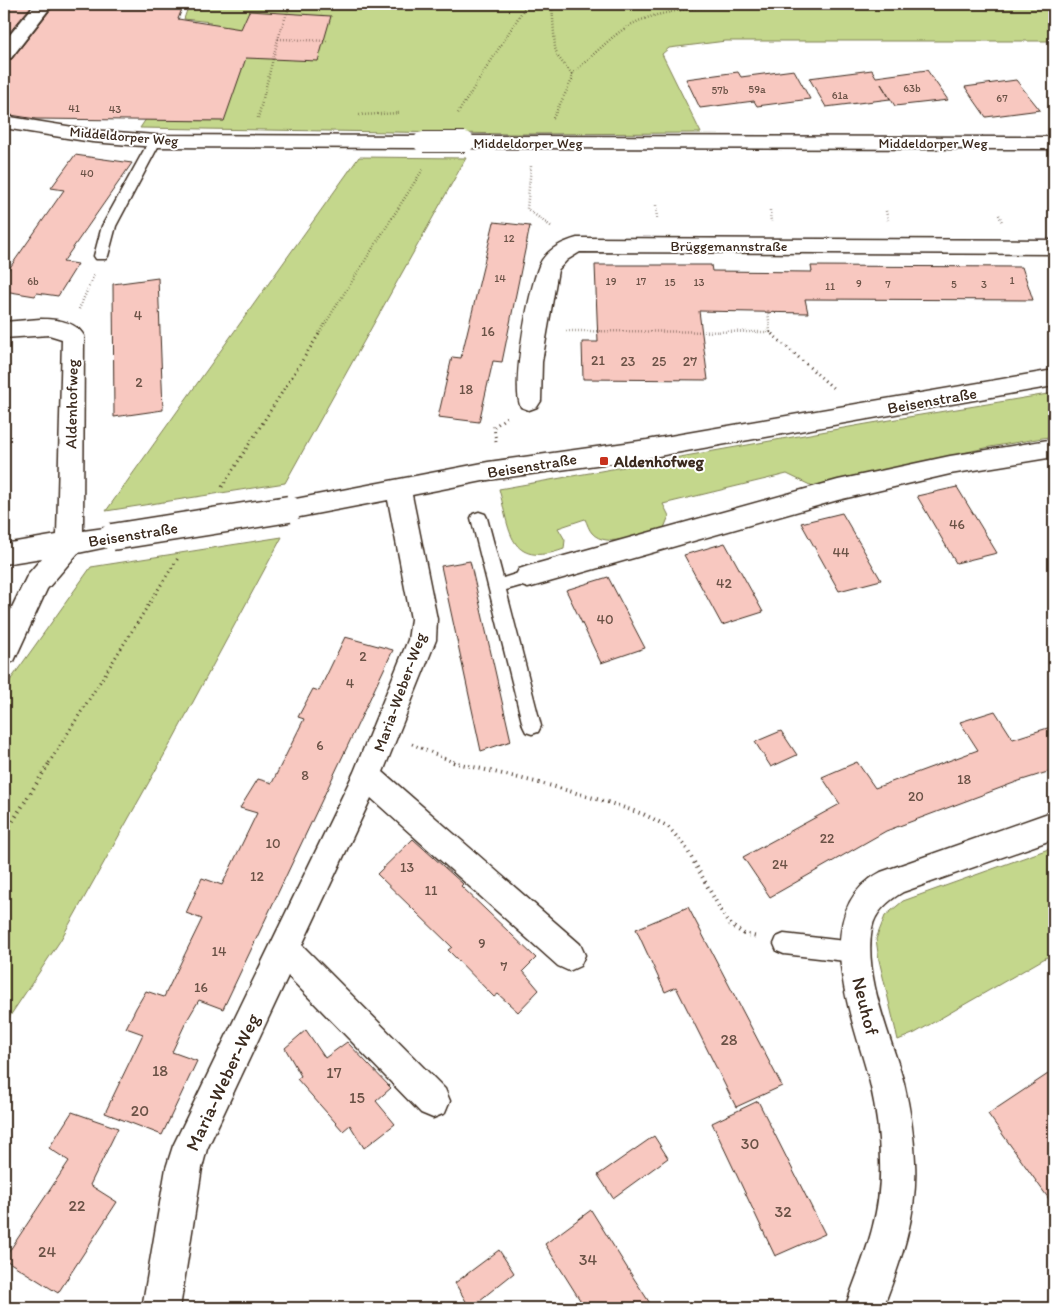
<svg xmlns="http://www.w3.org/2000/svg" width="1058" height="1312" viewBox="0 0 1058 1312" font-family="Itim,sans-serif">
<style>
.green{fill:#c4d78c;stroke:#808055}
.building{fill:#f8c8c0;stroke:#3b2a1e}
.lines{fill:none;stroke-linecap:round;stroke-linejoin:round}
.lane-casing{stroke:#3b2a1e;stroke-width:3}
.street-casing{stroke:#3b2a1e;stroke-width:3}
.path-far2{stroke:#3b2a1e;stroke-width:2.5;stroke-dasharray:0.5 2.5;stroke-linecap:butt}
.path-far1{stroke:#3b2a1e;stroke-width:3;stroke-dasharray:1 4;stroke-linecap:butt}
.path{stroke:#3b2a1e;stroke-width:4;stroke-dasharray:1 4.5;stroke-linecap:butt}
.lane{fill:#fff;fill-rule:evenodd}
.street{fill:#fff;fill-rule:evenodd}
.street-bridge-far1-casing{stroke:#3b2a1e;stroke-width:22;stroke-linecap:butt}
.street-bridge-casing{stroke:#3b2a1e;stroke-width:29;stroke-linecap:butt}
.street-bridge-far1{stroke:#fff;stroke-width:20}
.street-bridge{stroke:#fff;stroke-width:26}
.poi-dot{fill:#c8321e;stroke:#fff;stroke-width:2}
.labels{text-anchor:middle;stroke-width:4;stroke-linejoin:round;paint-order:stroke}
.far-number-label{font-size:11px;fill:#6a5246}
.far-street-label{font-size:14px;fill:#3b2a1e;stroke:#fff}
.number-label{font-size:14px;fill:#6a5246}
.street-label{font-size:16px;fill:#3b2a1e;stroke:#fff}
.poi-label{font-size:16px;font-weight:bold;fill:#3b2a1e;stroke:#fff;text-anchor:start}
.near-number-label{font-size:16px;fill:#6a5246}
.near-street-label{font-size:19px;fill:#3b2a1e;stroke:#fff}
</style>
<rect width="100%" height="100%" fill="#fff"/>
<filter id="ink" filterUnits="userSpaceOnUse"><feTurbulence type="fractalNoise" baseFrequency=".02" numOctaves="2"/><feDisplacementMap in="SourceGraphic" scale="10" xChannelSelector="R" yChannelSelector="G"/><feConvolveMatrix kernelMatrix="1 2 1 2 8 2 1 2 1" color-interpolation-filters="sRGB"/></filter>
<g filter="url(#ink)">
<g class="green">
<polygon points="189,4 1054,4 1054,41 726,41 669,48 662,54 701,133 515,134 140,128 211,22 184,19"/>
<polygon points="359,157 466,158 285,483 106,511"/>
<path d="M1054 393V436L990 447 812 486 787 474 663 504 669 516 664 528C646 533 607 550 592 533 589 530 587 523 585 519L558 528 565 540 564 549C508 569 510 530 499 489L872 423Z"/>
<polygon points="282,537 172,741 60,941 4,1025 4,689 91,567"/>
<polygon points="1054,847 1054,953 915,1033 898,1040 879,960 876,939 885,916 903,901"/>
</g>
<g class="building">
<polygon points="4,4 33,4 4,39"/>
<polygon points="55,4 184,4 178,19 241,29 249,11 331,16 318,61 246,58 224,121 36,119 4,114 4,61 12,59"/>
<polygon points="794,70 810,99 757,106 754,101 700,108 686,79 738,72 741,77"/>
<polygon points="872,70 876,77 927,70 948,100 895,106 881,84 890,99 826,107 809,78"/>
<polygon points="1016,80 1040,110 986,117 965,87"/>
<polygon points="75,155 132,163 63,262 78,264 58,296 37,293 35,296 4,291 4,276 64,190 51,188"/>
<polygon points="494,222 530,226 502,362 493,361 479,422 438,417 452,357 461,358"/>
<polygon points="595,265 711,265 712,271 812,272 811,266 1022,267 1033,300 805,299 808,313 699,311 708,380 583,379 582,342 598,342"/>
<polygon points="158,278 163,410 114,417 113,284"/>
<polygon points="957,487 997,553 956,563 917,496"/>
<polygon points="842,513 881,580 839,591 801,523"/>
<polygon points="725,543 763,612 722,625 684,555"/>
<polygon points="470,561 511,741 481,751 441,566"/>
<polygon points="608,577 645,648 601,663 566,590"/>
<polygon points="345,637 393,650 223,1009 199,1000 186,1022 172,1052 197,1061 162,1135 105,1113 143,1034 126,1028 136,1008 146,991 164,997 202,919 186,913 202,878 222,885 257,813 240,808 258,779 272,783 304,719 298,717 313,689 319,691"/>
<polygon points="995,711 1013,739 1054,726 1054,770 1019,781 886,831 770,897 743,857 840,804 822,777 857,762 875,788 978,750 960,722"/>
<polygon points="781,731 797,755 771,767 755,742"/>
<polygon points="413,839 463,884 461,886 536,958 523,971 539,990 518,1012 498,994 494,997 448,950 452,947 377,874"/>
<polygon points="688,907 782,1086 736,1107 676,987 665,992 636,929"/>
<polygon points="306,1030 325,1058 347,1042 391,1088 376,1101 395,1124 364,1148 350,1125 343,1131 297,1079 301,1076 285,1048"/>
<polygon points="1054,1070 1054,1206 988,1114"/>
<polygon points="758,1101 825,1234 775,1256 712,1123"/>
<polygon points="72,1112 118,1128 90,1185 117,1202 58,1293 4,1259 69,1161 49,1148"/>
<polygon points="654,1136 668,1158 613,1198 598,1175"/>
<polygon points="591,1210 631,1274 653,1308 585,1308 545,1244"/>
<polygon points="499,1250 514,1273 470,1308 455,1283"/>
</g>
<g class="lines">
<defs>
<g id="lane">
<polygon points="155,137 161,141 116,226 108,256 106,259 96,259 94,256 102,226 149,141"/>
<polygon points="479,512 485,514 487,518 503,578 528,570 534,572 536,577 534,582 506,590 541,726 538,732 532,734 526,732 523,726 471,518 473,514"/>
<polygon points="784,934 854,942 861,945 864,952 861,959 854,962 784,954 777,951 774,944 777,937"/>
</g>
<g id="street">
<polygon points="35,4 53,4 11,58 4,59 4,42"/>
<polygon points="4,116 92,130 155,135 423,136 430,138 433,142 430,146 423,148 155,147 92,142 4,128"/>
<polygon points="465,136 1054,137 1054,149 465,148 458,146 455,142 458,138"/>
<path d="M577 238 1054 240V254L580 252 567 260 558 270 542 362 541 401 537 407 529 410 521 407C510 389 530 278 542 260 550 248 563 242 577 238Z"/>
<path d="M40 319C56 319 76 321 84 336L83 531 112 527 121 530 125 537 121 544 78 553 47 589 14 661 4 665V624L28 574 42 558 4 564V544L57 535 62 339 49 335 4 338V322Z"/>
<polygon points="1054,370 1054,386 647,458 488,480 412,495 437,619 436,640 383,772 580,944 585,955 580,966 569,971 558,966 371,798 302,945 445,1089 450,1101 445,1113 433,1118 421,1113 288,976 207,1149 202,1168 180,1308 142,1308 166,1168 173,1146 354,772 408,640 411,619 388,500 289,519 280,516 276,509 280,502 488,462 647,440"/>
<polygon points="1054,439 1054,457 950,474 838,500 528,588 519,585 515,577 519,569 528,566 838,480 950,456"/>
<path d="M1054 811V839L903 892C889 900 875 912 872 928 863 977 891 1036 904 1083 910 1109 914 1135 915 1162 918 1214 901 1261 883 1308H845C863 1258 882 1217 880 1162 880 1136 876 1109 870 1083 855 1023 805 911 881 872Z"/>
</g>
</defs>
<use href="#lane" class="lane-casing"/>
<use href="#street" class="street-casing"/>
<g class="path-far2">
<polyline points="552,4 555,48 558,57 572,74"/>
<polyline points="278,39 329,41"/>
<polyline points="458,113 527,4"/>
<polyline points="359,115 400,113"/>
<polyline points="258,118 278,39 290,4"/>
<path d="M553 118 572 80V74C592 57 611 35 634 23 684 0 789 4 846 4"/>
<polyline points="531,166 527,209 552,227"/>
<polyline points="656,205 657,219"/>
<polyline points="770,210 771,222"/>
<polyline points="886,211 888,220"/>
<polyline points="999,215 1002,222"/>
<polyline points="79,309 94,275"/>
<polyline points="566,331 770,332 768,310"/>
<polyline points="770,332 773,335"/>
<polyline points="318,335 423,169"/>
</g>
<g class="path-far1">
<polyline points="772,334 833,388"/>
<polyline points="496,442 494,427 508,416"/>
<polyline points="222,487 319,334"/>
<polyline points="412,744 455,763"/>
<polyline points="49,763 178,558"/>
</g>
<g class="path">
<polyline points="453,762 552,786 607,802 643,814 667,826 685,846 728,923 744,934 757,937"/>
<polyline points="4,835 50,762"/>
</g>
<use href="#lane" class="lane"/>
<use href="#street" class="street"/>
<defs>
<polyline id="street-bridge-far1" points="423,142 465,142"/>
<polyline id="street-bridge" points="112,537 289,509"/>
</defs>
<use href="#street-bridge-far1" class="street-bridge-far1-casing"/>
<use href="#street-bridge" class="street-bridge-casing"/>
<use href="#street-bridge-far1" class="street-bridge-far1"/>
<use href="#street-bridge" class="street-bridge"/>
</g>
</g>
<rect class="poi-dot" x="599" y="456" width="10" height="10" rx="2.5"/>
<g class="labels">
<g class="far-number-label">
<text x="912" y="92">63b</text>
<text x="757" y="93">59a</text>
<text x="720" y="94">57b</text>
<text x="840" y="99">61a</text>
<text x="1002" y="102">67</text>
<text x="74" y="112">41</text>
<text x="115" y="113">43</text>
<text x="87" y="177">40</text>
<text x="509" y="242">12</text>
<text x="500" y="282">14</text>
<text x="1012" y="284">1</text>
<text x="33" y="285">6b</text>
<text x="611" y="285">19</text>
<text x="641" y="285">17</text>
<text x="670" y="286">15</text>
<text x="699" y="286">13</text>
<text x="859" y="287">9</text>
<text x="888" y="288">7</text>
<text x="954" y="288">5</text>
<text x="984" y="288">3</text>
<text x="830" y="290">11</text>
</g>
<g class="far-street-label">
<text transform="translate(124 136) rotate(5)" y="5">Middeldorper Weg</text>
<text x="528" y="148">Middeldorper Weg</text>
<text x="933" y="148">Middeldorper Weg</text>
<text x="729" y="251">Brüggemannstraße</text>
</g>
<g class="number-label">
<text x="138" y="320">4</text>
<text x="488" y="336">16</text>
<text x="598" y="365">21</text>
<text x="628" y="366">23</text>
<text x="659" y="366">25</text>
<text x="690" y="366">27</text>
<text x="139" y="387">2</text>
<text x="466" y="394">18</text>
<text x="957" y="529">46</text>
<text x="841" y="557">44</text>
<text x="724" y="588">42</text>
<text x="605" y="624">40</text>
<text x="363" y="661">2</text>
<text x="350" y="688">4</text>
<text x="320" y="750">6</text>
<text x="305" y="780">8</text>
<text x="964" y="784">18</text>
<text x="916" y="801">20</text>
<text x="827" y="843">22</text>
<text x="273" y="848">10</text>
<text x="780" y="869">24</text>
<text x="407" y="872">13</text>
<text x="257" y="881">12</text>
<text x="431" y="895">11</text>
<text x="482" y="948">9</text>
<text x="219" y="956">14</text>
<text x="504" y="971">7</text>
<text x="201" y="992">16</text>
</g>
<g class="street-label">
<text transform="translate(932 400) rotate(-10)" y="6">Beisenstraße</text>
<text transform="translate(71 404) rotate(-89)" y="6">Aldenhofweg</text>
<text transform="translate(532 465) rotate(-9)" y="6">Beisenstraße</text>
<text transform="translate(133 534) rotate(-9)" y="6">Beisenstraße</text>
<text transform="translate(399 692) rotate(-70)" y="6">Maria-Weber-Weg</text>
</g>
<g class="poi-label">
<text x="614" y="467">Aldenhofweg</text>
</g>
<g class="near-number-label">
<text x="729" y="1045">28</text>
<text x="160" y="1076">18</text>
<text x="334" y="1078">17</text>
<text x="357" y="1103">15</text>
<text x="140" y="1116">20</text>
<text x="750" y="1149">30</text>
<text x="77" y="1211">22</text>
<text x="783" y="1217">32</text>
<text x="47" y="1257">24</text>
<text x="588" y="1265">34</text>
</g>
<g class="near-street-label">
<text transform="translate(866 1006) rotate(76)" y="7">Neuhof</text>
<text transform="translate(222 1082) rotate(-65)" y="7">Maria-Weber-Weg</text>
</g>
</g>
<rect width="1058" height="1312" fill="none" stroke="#fff" stroke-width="20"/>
<rect x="10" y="10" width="1038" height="1292" fill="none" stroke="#3b2a1e" stroke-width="2" filter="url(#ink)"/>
</svg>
